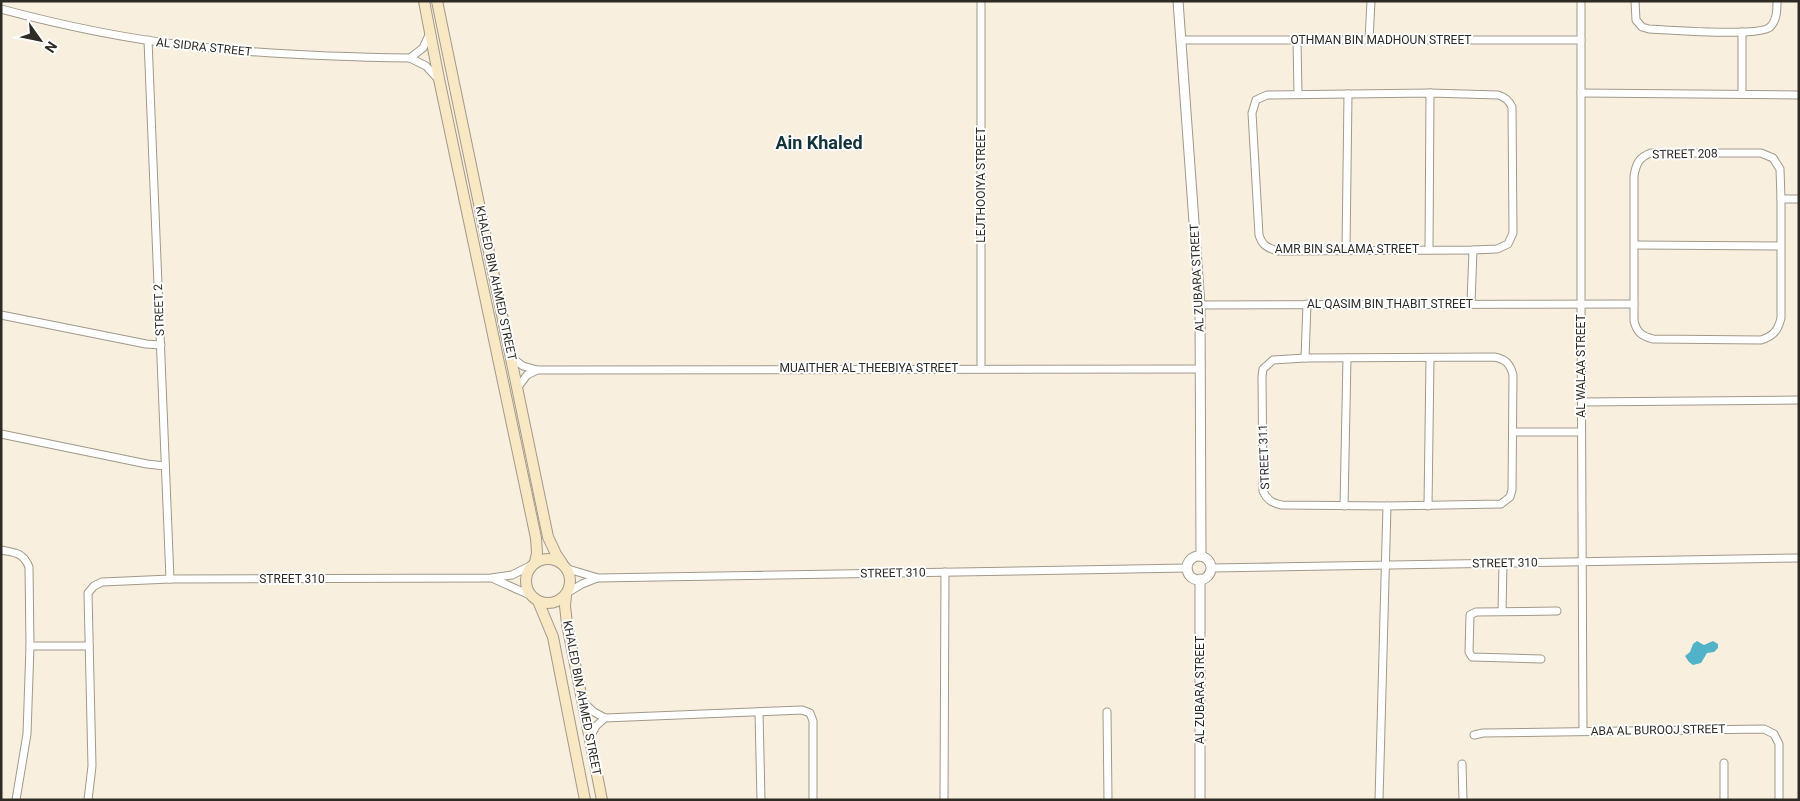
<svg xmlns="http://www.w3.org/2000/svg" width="1800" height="801" viewBox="0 0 1800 801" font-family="Roboto,sans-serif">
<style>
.water{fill:#52b2c7}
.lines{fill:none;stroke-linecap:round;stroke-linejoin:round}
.minor-casing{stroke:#a1998a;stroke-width:9}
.tertiary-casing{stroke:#a1998a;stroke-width:11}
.secondary-casing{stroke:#a1998a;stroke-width:12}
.minor{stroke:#fff;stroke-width:7}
.tertiary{stroke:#fff;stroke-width:9}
.secondary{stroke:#f8e8c4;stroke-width:10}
.labels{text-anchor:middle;stroke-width:4;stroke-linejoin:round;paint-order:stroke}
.street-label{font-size:12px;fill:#2e2b25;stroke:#fff}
.district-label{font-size:18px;font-weight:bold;fill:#12333a;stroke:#fff}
</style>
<rect width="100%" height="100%" fill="#f8efdf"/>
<polygon class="water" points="1697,641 1704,645 1713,641 1718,644 1718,648 1714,652 1707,653 1701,663 1693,665 1689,662 1685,656 1690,652 1693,644"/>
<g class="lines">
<defs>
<g id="minor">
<polyline points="1581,1 1581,305 1583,731"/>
<path d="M1635 1 1636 20 1642 27 1649 29C1668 30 1760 37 1770 27 1777 20 1777 10 1777 1"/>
<path d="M1 9C61 25 122 38 183 45 258 54 334 57 410 58L426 66 438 79"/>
<polyline points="1742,32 1742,94"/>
<polyline points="148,40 170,579"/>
<polyline points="1182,40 1581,40"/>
<polyline points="1297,40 1298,94"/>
<polyline points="1369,40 1371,1"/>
<polyline points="410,58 423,48 430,33"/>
<path d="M1430 93 1498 95C1505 97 1509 100 1512 107L1513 233 1508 244 1497 249 1473 250 1278 251C1267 248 1262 245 1259 235L1252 113 1256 100 1267 95Z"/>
<polyline points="1581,93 1799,95"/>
<path d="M1651 153H1761L1773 158 1780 169 1781 199V318C1778 331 1773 336 1761 340L1653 339C1642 336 1637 333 1634 321V176C1636 164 1639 157 1651 153Z"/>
<polyline points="1781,199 1799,199"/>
<polyline points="1635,245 1780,246"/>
<polyline points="1429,249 1430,93"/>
<polyline points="1346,250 1348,94"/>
<polyline points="1471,304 1473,250"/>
<polyline points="1200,305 1634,304"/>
<polyline points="1,315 146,344 161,345"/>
<polyline points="511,357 523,366 537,370 1200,369"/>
<path d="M1494 357C1505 359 1510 363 1513 375L1512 490 1510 497 1501 504 1387 506 1282 505C1272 503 1267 500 1263 491L1262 376 1263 369 1273 360 1305 358Z"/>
<polyline points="1305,358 1307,304"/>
<polyline points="981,368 981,1"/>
<polyline points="518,387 527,375 537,370"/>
<polyline points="1582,402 1799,400"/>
<polyline points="1513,432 1581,432"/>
<polyline points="1,434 147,464 165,466"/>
<polyline points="1344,506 1347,358"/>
<polyline points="1428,506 1430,358"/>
<path d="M1 550C15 553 23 552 29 567L30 646 27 734 16 800"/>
<polyline points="1211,568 1799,558"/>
<polyline points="568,569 598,578 1188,568"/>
<polyline points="494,579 532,596"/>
<polyline points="567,593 582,584 597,578"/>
<polyline points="1502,611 1503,563"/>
<polyline points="30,646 89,646"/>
<polyline points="1541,659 1472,657 1469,652 1470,615 1476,612 1557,611"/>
<polyline points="583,702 594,712 605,718 802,710 810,713 813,721 813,800"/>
<polyline points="759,712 761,800"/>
<polyline points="1107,712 1108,800"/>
<polyline points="1474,735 1483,733 1764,729 1774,734 1779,744 1779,800"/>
<polyline points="590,737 596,726 605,718"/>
<polyline points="1462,764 1463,800"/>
<polyline points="88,800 92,766 88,593 94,586 102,582 170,579 491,578 512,575 532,565"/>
<polyline points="944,800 945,572"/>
<polyline points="1379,800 1387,506"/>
<polyline points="1724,800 1724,763"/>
</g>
<g id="tertiary">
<polyline points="1178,1 1200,305 1201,556"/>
<circle cx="1199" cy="568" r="12"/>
<polyline points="1200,800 1200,579"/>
</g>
<g id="secondary">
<polyline points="424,1 439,79 536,538 537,553 535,562"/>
<polyline points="437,1 548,537 556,554 562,563"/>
<circle cx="548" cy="581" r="22"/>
<polyline points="566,595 565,606 567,624 602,800"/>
<polyline points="538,601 553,637 585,800"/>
</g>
</defs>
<use href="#minor" class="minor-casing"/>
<use href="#tertiary" class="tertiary-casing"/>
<use href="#secondary" class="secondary-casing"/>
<use href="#minor" class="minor"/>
<use href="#tertiary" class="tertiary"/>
<use href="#secondary" class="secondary"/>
</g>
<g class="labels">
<g class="street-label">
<text x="1381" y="44">OTHMAN BIN MADHOUN STREET</text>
<text transform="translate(204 47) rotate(6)" y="4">AL SIDRA STREET</text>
<text transform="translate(1685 154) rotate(-1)" y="4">STREET 208</text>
<text transform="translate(981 185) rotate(-90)" y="4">LEJTHOOIYA STREET</text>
<text x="1347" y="253">AMR BIN SALAMA STREET</text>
<text transform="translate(1197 278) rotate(-93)" y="4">AL ZUBARA STREET</text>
<text transform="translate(496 283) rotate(78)" y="4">KHALED BIN AHMED STREET</text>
<text x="1390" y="308">AL QASIM BIN THABIT STREET</text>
<text transform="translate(159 310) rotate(-92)" y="4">STREET 2</text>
<text transform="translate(1581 366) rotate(-90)" y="4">AL WALAA STREET</text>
<text x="869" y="372">MUAITHER AL THEEBIYA STREET</text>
<text transform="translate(1264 457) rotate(-92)" y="4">STREET 311</text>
<text transform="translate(1505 563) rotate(-1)" y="4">STREET 310</text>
<text transform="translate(893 573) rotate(-1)" y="4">STREET 310</text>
<text x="292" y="583">STREET 310</text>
<text transform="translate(1200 690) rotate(-90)" y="4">AL ZUBARA STREET</text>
<text transform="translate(582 698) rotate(79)" y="4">KHALED BIN AHMED STREET</text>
<text transform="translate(1658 730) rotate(-1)" y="4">ABA AL BUROOJ STREET</text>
</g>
<g class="district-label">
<text x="819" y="149">Ain Khaled</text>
</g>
</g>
<rect width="1800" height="801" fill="none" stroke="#2e2b25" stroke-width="5"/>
<g transform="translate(40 40) rotate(123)" stroke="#ffffff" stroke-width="4" paint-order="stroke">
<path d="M0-4L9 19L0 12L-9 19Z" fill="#2e2b25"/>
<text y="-8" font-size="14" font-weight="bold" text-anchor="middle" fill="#2e2b25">N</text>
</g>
</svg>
